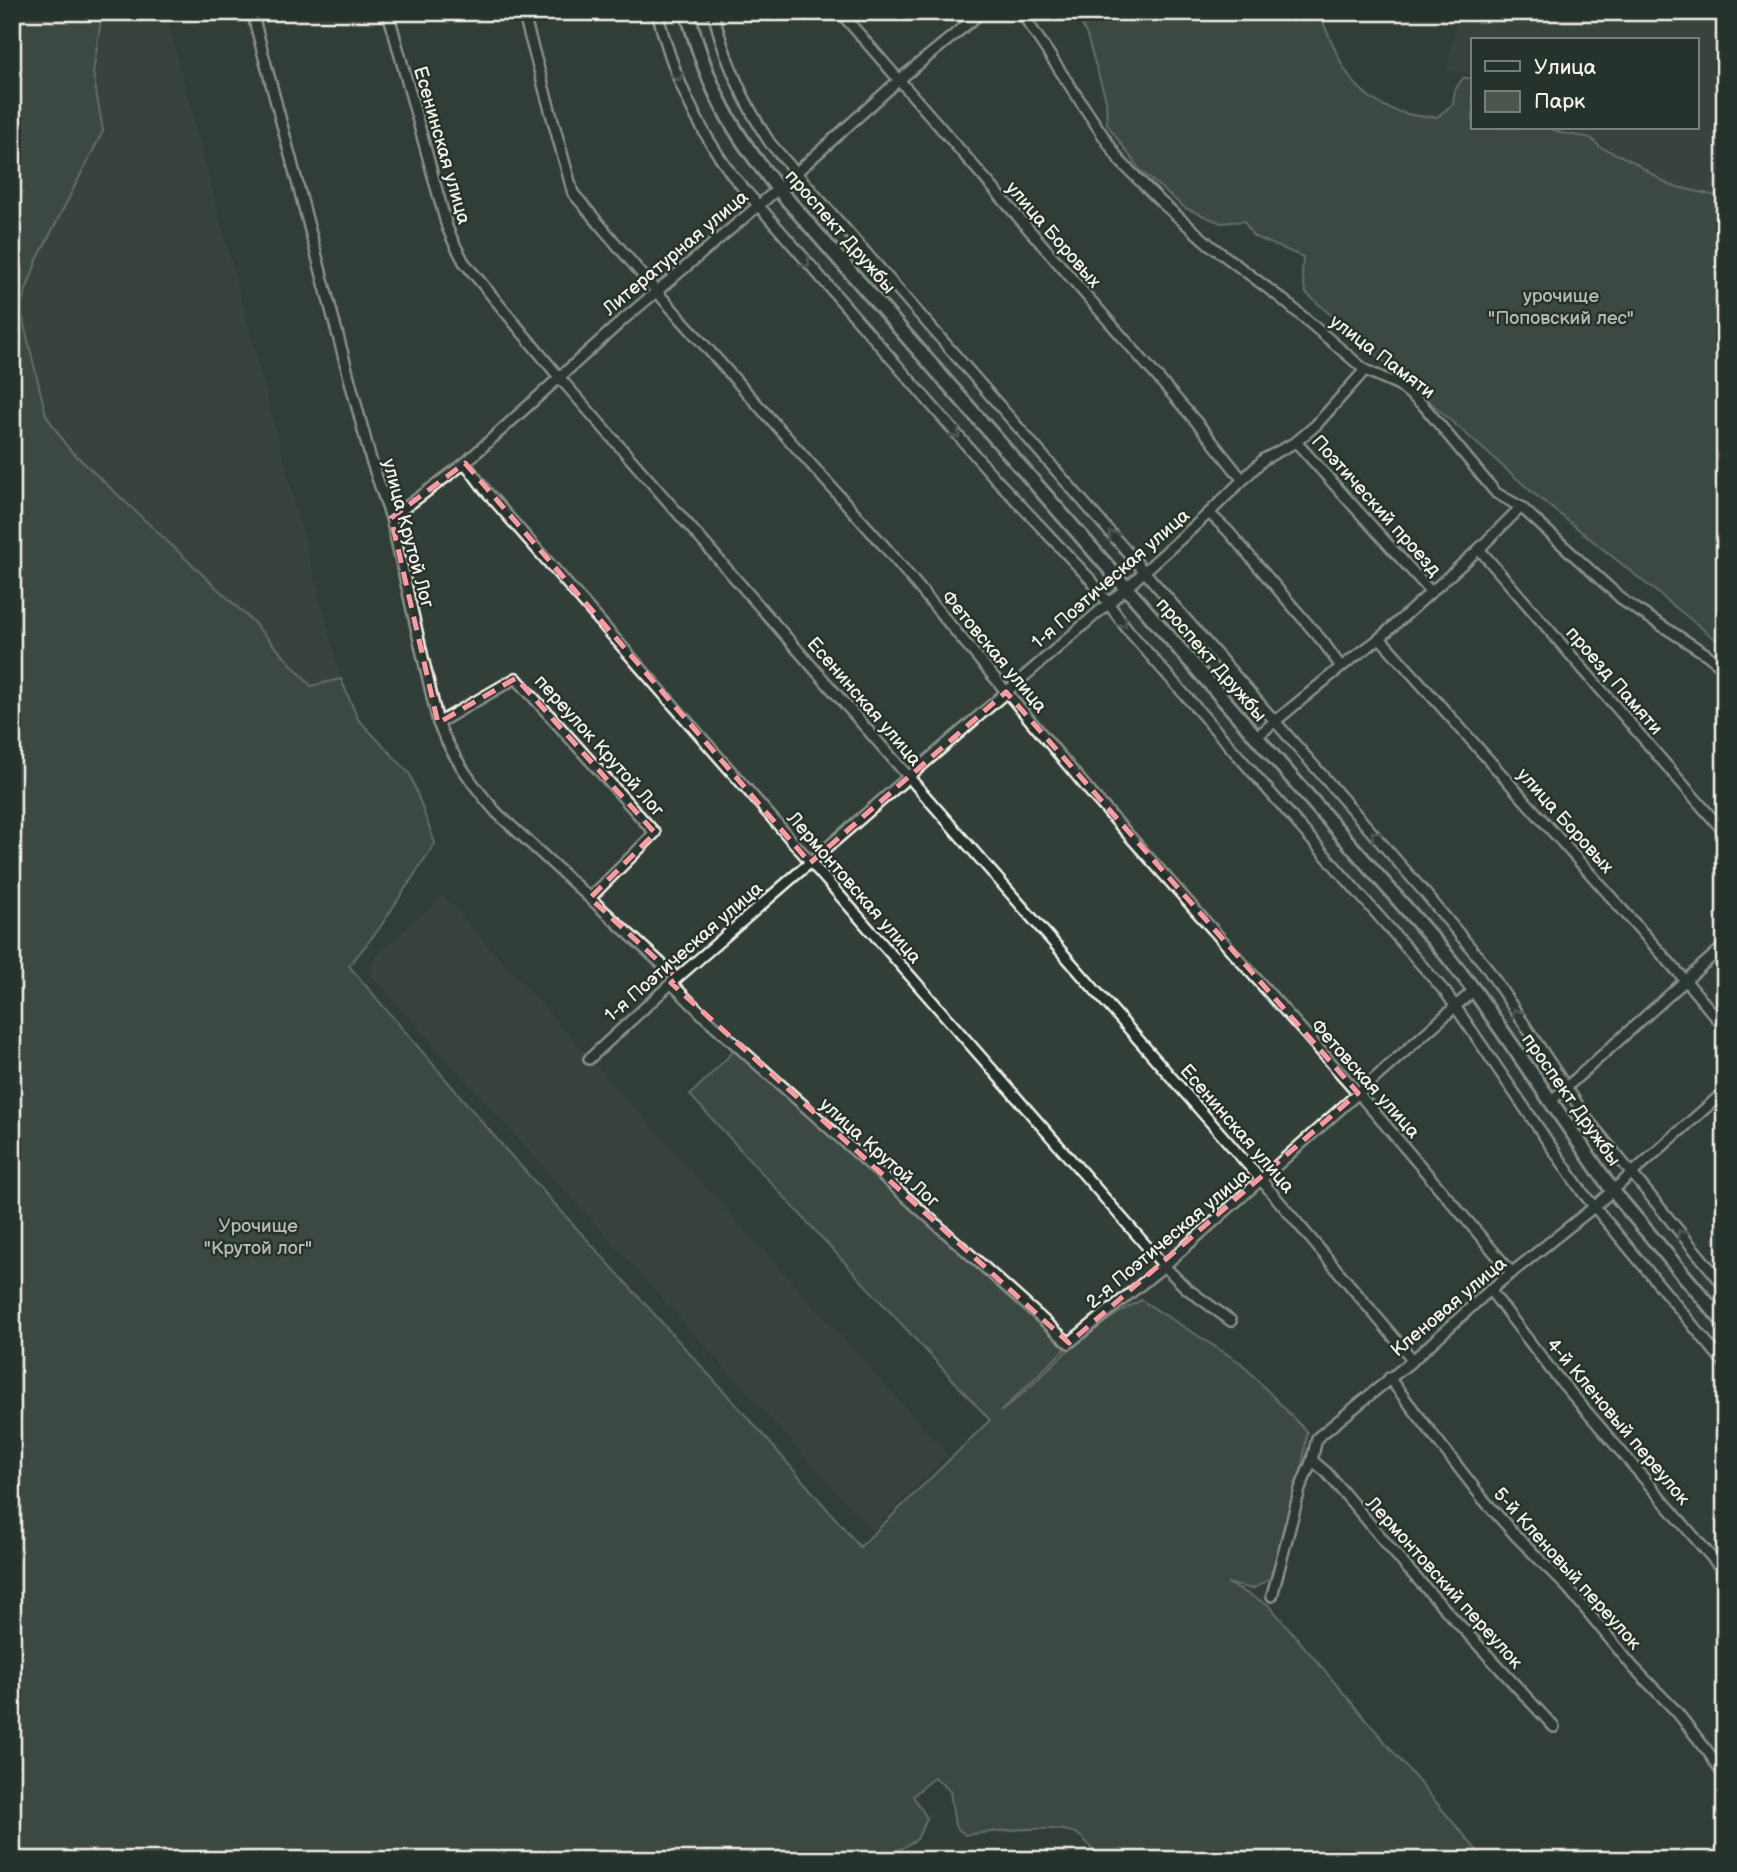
<svg xmlns="http://www.w3.org/2000/svg" width="1737" height="1872" viewBox="0 0 1737 1872" font-family="'Balsamiq Sans',sans-serif">
<style>
.built{fill:#404b44}
.green{fill:#4c564f;stroke:#a0a49c;stroke-width:2}
.lines{fill:none;stroke-linecap:round;stroke-linejoin:round}
.minor-casing{stroke:#f4f1e8;stroke-width:14}
.secondary-casing{stroke:#f4f1e8;stroke-width:18}
.minor{stroke:#26332d;stroke-width:9}
.secondary{stroke:#26332d;stroke-width:12}
.oneway{stroke:#6e766e}
.marked{fill:none;stroke:#ff9aa2;stroke-width:5;stroke-dasharray:14 9;stroke-linejoin:round}
.labels{text-anchor:middle;stroke-width:5;stroke-linejoin:round;paint-order:stroke}
.street-label{font-size:19px;fill:#f4f1e8;stroke:#26332d}
.park-label{font-size:19px;fill:#b9bbb2;stroke:#26332d}
</style>
<rect width="100%" height="100%" fill="#323e38"/>
<filter id="ink" filterUnits="userSpaceOnUse"><feTurbulence type="fractalNoise" baseFrequency=".0143" numOctaves="2"/><feDisplacementMap in="SourceGraphic" scale="14" xChannelSelector="R" yChannelSelector="G"/><feConvolveMatrix kernelMatrix="1 2 1 2 8 2 1 2 1" color-interpolation-filters="sRGB"/></filter>
<g filter="url(#ink)">
<g class="built">
<polygon points="102,12 165,12 341,679 311,686 252,621 68,448 46,415 20,307 37,260 103,131 93,73"/>
<polygon points="1459,12 1610,12 1620,14 1621,12 1725,12 1725,198 1668,184 1594,139 1577,135 1578,128 1697,128 1697,40 1473,40 1473,74 1447,70"/>
<polygon points="443,896 947,1454 872,1531 371,975 376,956"/>
</g>
<g class="green">
<path d="M12 12H102L93 73 103 131 37 260 20 307 46 415 68 448 252 621 311 686 341 679 358 719 410 774 435 843 379 929 349 966 507 1151 766 1438 860 1547 990 1420 690 1095 735 1050 1069 1345 1000 1412C1027 1393 1048 1367 1073 1346 1094 1328 1117 1313 1141 1300L1241 1363 1307 1432 1302 1470 1270 1579 1252 1589 1227 1583 1269 1605 1485 1860H1097C1093 1849 1087 1840 1077 1834 1056 1823 989 1832 965 1835L955 1826 950 1791 934 1777 913 1796 927 1818 917 1839 883 1860H12Z"/>
<path d="M1076 12H1315L1321 18C1329 34 1335 52 1344 68 1365 103 1398 117 1437 117L1453 104 1455 90 1463 78H1473V128H1549L1561 133 1591 138 1600 147 1630 160 1669 185 1725 198V647L1532 492 1306 293 1302 274 1303 257 1253 236 1244 221 1221 223 1185 208 1140 170 1107 124 1106 100 1086 33Z"/>
</g>
<g class="lines">
<defs>
<g id="minor">
<path d="M252 12 371 460 391 518 438 723C452 756 473 786 497 813L677 978"/>
<polyline points="388,12 447,227 455,245 464,262 559,377 1262,1181 1413,1360"/>
<polyline points="523,12 573,193 656,291 885,547 1092,794 1358,1093 1512,1273"/>
<path d="M657 12C673 74 695 124 732 175L994 477 1091 580 1128 630 1446 993 1583 1193 1725 1364"/>
<path d="M713 12C725 60 743 102 770 143L1425 893 1485 965 1588 1120 1725 1287"/>
<polyline points="840,12 1199,425 1242,479"/>
<polyline points="1021,12 1120,161 1160,201 1210,245 1282,299 1365,370 1399,385 1424,406 1496,493 1521,507 1625,602 1706,654 1725,669"/>
<polyline points="1296,442 1431,592"/>
<polyline points="465,463 485,490 1164,1266 1186,1288 1231,1321"/>
<polyline points="1209,513 1228,531 1324,643 1341,667"/>
<polyline points="391,518 465,463 624,319 778,189 899,80 982,12"/>
<polyline points="1479,549 1725,833"/>
<polyline points="1380,638 1685,980 1725,1028"/>
<polyline points="438,723 516,678 655,833 590,898"/>
<polyline points="1255,738 1341,667 1380,638 1479,549 1521,507"/>
<polyline points="671,983 706,1018 1069,1343 1164,1266 1474,990"/>
<polyline points="589,1059 677,978 1125,589 1209,513 1264,459 1296,442 1316,425 1365,370"/>
<polyline points="1551,1101 1725,945"/>
<polyline points="1490,1290 1552,1371 1725,1573"/>
<polyline points="1389,1378 1483,1499 1517,1537 1568,1588 1633,1667 1676,1711 1709,1753 1725,1778"/>
<polyline points="1312,1460 1327,1473 1408,1569 1554,1727"/>
<polyline points="1272,1596 1300,1489 1312,1460 1317,1438 1413,1360 1490,1290 1594,1207 1725,1091"/>
</g>
<path id="secondary" d="M687 12C697 45 707 78 723 108 738 137 758 163 778 189L1444 952 1474 990 1612 1190 1725 1324"/>
</defs>
<use href="#minor" class="minor-casing"/>
<use href="#secondary" class="secondary-casing"/>
<use href="#minor" class="minor"/>
<use href="#secondary" class="secondary"/>
</g>
<defs><path id="oneway-chevron" d="M-2-3.5L2.5 0L-2 3.5" fill="none" stroke-width="1.6" stroke-linecap="round" stroke-linejoin="round" transform="scale(1.75)"/></defs>
<g class="oneway">
<use href="#oneway-chevron" transform="translate(678 77) rotate(70)"/>
<use href="#oneway-chevron" transform="translate(806 263) rotate(49)"/>
<use href="#oneway-chevron" transform="translate(956 434) rotate(49)"/>
<use href="#oneway-chevron" transform="translate(1112 535) rotate(-131)"/>
<use href="#oneway-chevron" transform="translate(1123 623) rotate(53)"/>
<use href="#oneway-chevron" transform="translate(1375 835) rotate(-131)"/>
<use href="#oneway-chevron" transform="translate(1516 1013) rotate(-123)"/>
<use href="#oneway-chevron" transform="translate(1681 1234) rotate(-130)"/>
</g>
</g>
<path d="M0 0H1737V1872H0ZM465 463 810 863 1006 692 1358 1093 1069 1343 671 983 677 978 590 898 655 833 516 678 438 723 391 518Z" fill="#323e38" fill-opacity=".55" fill-rule="evenodd"/>
<path class="marked" d="M465 463 810 863 1006 692 1358 1093 1069 1343 671 983 677 978 590 898 655 833 516 678 438 723 391 518Z"/>
<g class="labels">
<g class="street-label">
<text transform="translate(443 145) rotate(74)" y="7">Есенинская улица</text>
<text transform="translate(841 231) rotate(49)" y="7">проспект Дружбы</text>
<text transform="translate(1054 234) rotate(49)" y="7">улица Боровых</text>
<text transform="translate(675 252) rotate(-40)" y="7">Литературная улица</text>
<text transform="translate(1383 356) rotate(37)" y="7">улица Памяти</text>
<text transform="translate(1377 505) rotate(48)" y="7">Поэтический проезд</text>
<text transform="translate(409 533) rotate(75)" y="7">улица Крутой Лог</text>
<text transform="translate(1110 578) rotate(-41)" y="7">1-я Поэтическая улица</text>
<text transform="translate(995 651) rotate(50)" y="7">Фетовская улица</text>
<text transform="translate(1212 659) rotate(49)" y="7">проспект Дружбы</text>
<text transform="translate(1615 680) rotate(49)" y="7">проезд Памяти</text>
<text transform="translate(865 701) rotate(49)" y="7">Есенинская улица</text>
<text transform="translate(600 745) rotate(48)" y="7">переулок Крутой Лог</text>
<text transform="translate(1566 820) rotate(48)" y="7">улица Боровых</text>
<text transform="translate(855 887) rotate(49)" y="7">Лермонтовская улица</text>
<text transform="translate(683 951) rotate(-41)" y="7">1-я Поэтическая улица</text>
<text transform="translate(1366 1078) rotate(48)" y="7">Фетовская улица</text>
<text transform="translate(1572 1099) rotate(55)" y="7">проспект Дружбы</text>
<text transform="translate(1238 1128) rotate(49)" y="7">Есенинская улица</text>
<text transform="translate(880 1152) rotate(42)" y="7">улица Крутой Лог</text>
<text transform="translate(1167 1238) rotate(-40)" y="7">2-я Поэтическая улица</text>
<text transform="translate(1448 1306) rotate(-40)" y="7">Кленовая улица</text>
<text transform="translate(1619 1421) rotate(50)" y="7">4-й Кленовый переулок</text>
<text transform="translate(1568 1568) rotate(48)" y="7">5-й Кленовый переулок</text>
<text transform="translate(1445 1582) rotate(48)" y="7">Лермонтовский переулок</text>
</g>
<g class="park-label">
<text x="1561" y="302">урочище<tspan x="1561" dy="22">"Поповский лес"</tspan></text>
<text x="258" y="1232">Урочище<tspan x="258" dy="22">"Крутой лог"</tspan></text>
</g>
</g>
<rect width="1737" height="1872" fill="none" stroke="#26332d" stroke-width="42"/>
<rect x="21" y="21" width="1695" height="1830" fill="none" stroke="#f4f1e8" stroke-width="2.5" filter="url(#ink)"/>
<rect x="1471" y="38" width="228" height="91" fill="#26332d" stroke="#787f78" stroke-width="2"/>
<rect x="1485" y="61" width="35" height="10" fill="#26332d" stroke="#787f78" stroke-width="2"/>
<text x="1534" y="74" font-size="21" fill="#f4f1e8">Улица</text>
<rect x="1485" y="91" width="35" height="21" fill="#4c564f" stroke="#787f78" stroke-width="2"/>
<text x="1534" y="108" font-size="21" fill="#f4f1e8">Парк</text>
</svg>
